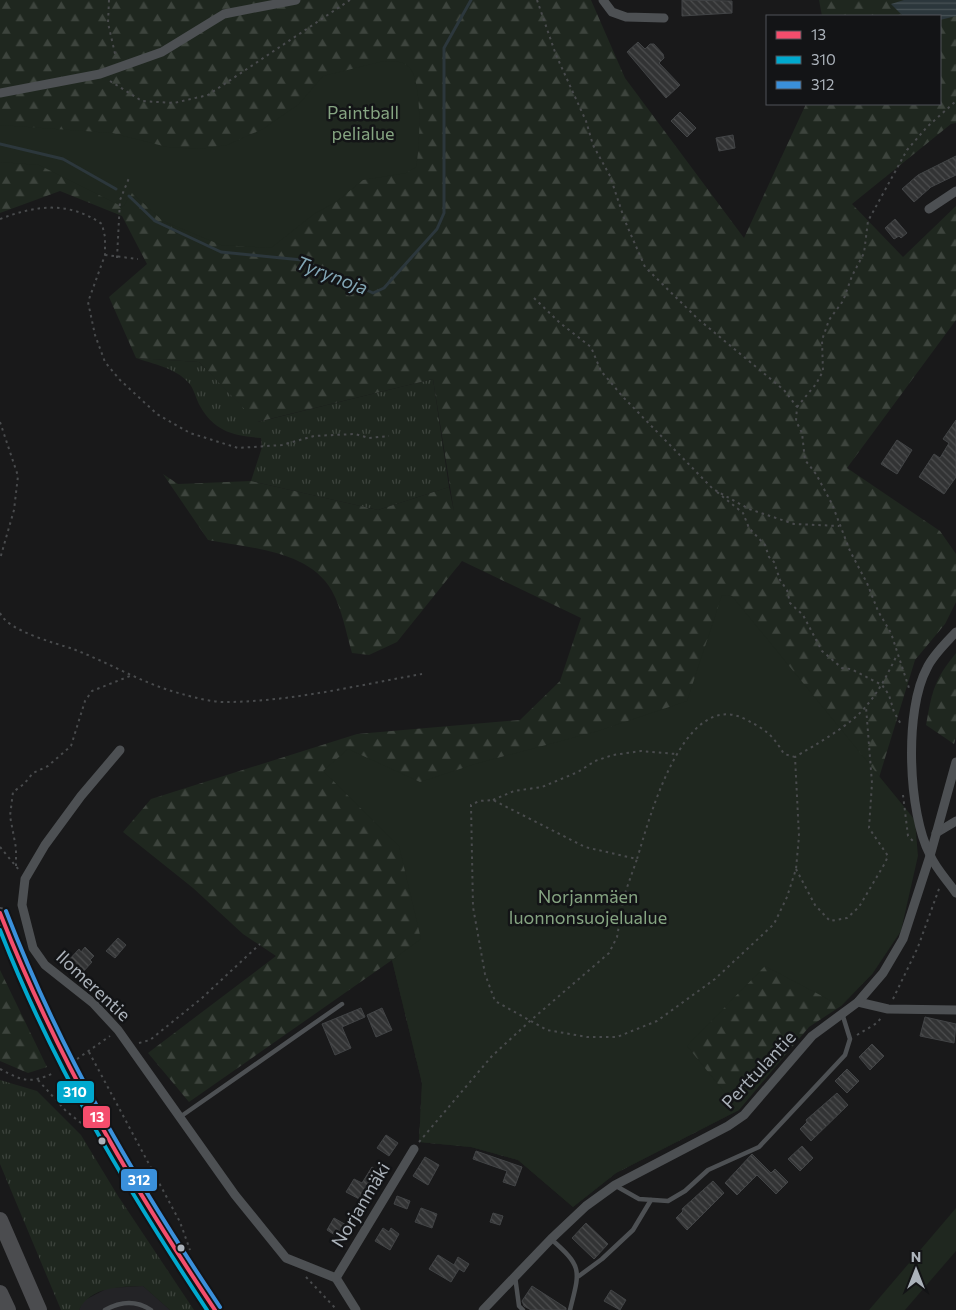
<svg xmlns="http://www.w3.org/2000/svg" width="956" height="1310" viewBox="0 0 956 1310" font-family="Commissioner,sans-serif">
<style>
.built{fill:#232326}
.grass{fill:url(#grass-tufts)}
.forest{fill:url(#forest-firs)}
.green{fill:#1f271f}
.water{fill:url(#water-rules)}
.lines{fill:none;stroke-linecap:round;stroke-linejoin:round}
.stream{stroke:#2c373c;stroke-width:3}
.building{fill:url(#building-back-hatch);stroke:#424446}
.path{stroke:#494b4d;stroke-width:2;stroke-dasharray:2.5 4;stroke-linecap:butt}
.lane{stroke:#4d5053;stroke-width:4.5}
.street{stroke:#4d5053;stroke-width:9}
.secondary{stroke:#4c4e51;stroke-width:12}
.highway{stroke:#4b4c4f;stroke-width:16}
.bus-1-casing{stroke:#131416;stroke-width:8}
.bus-2-casing{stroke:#131416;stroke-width:8}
.bus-3-casing{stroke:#131416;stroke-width:8}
.bus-1{stroke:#f44d6c;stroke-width:4}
.bus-2{stroke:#00a9ce;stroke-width:4}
.bus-3{stroke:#3a90db;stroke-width:4}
.bus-dot{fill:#abb2ba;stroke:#131416;stroke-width:2}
.labels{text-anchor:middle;stroke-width:5;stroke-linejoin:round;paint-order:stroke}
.park-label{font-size:18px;fill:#86a582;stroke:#131416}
.street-label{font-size:18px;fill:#abb2ba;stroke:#131416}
.water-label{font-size:19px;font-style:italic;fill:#82a6b5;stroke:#131416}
.line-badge{stroke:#131416;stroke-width:2}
.badge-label{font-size:14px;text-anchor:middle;font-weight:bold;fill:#fff}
</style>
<defs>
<pattern id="grass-tufts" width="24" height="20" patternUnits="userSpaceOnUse" patternTransform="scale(1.25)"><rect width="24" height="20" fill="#1f271f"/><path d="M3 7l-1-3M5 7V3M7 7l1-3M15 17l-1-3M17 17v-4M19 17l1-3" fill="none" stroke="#3d443d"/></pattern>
<pattern id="forest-firs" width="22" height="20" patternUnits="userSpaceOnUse" patternTransform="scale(1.25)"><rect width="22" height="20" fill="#1f271f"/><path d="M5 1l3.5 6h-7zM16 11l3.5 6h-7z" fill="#3d443d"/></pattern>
<pattern id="water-rules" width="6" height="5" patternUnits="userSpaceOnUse" patternTransform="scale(1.25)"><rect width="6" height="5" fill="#2c373c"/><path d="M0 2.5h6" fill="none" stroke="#485256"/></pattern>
<pattern id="building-back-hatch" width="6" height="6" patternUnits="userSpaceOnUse" patternTransform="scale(1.25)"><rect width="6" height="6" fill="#323334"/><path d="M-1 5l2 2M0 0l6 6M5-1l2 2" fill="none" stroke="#4d4e4f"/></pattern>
</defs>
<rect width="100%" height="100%" fill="#19191a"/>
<polygon class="built" points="143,1286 170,1310 79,1310 83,1301 108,1288"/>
<g class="grass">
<path d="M136 358 199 362 258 422 433 379 449 487 378 510 251 481 262 447 261 438C233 436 214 431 200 406 196 399 194 388 188 382 175 368 153 364 136 358Z"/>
<path d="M0 1080 37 1091 81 1135 118 1196 194 1310H170L143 1286C120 1287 91 1286 79 1310H61L0 1164Z"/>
</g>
<g class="forest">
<path d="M0 0H591L625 78 744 238 806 104H940V16H822L819 0H956V123L951 124 852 204 903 257 956 206V320L847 468 940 531 956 554V602L945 624 915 660 874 794 873 973 841 1006 809 1027 739 1110 616 1173 573 1207 518 1160 471 1147 419 1142 422 1083 392 960 189 1102 148 1053 276 956 243 934 193 888 123 832 151 799 357 734 520 720 560 681 581 618 462 561 397 642 369 655 352 653C346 633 342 609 332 591 309 550 249 548 208 540L163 474 178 484 251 481 378 510 449 487 454 512 433 379 257 422 199 362 136 358 109 297 147 264 122 216 60 191 0 213Z"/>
<path d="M956 653V737L954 744 926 725C932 691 934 680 956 653Z"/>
<polygon points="0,970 47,1067 28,1073 0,1061"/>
</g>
<g class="green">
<path d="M384 61C393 62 402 60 409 67 423 81 420 148 416 167L406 173 363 180 336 202 314 214 271 248 221 245 163 221 132 193 123 207 39 165 0 162V125L112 133 167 147 199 149 227 145 263 129 299 104 323 76Z"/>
<polygon points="722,595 732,596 915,820 918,856 901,931 873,973 841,1006 765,966 687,1046 739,1110 616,1173 573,1207 518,1160 471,1147 419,1142 422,1083 392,960 421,939 399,846 323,771 348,749 420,782 475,764 598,731 687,701"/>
<polygon points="956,1208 956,1251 905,1310 869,1310"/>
</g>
<polygon class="water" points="904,0 956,0 956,16 940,20 940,16 903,16 891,4"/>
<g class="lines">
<g class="stream">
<polyline points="0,144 63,159 116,189"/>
<polyline points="129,196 155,221 221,252 302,260 373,293 384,288 437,229 444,213 444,48 471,0"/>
</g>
</g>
<g class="building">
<polygon points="682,0 732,1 732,13 682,16"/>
<polygon points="638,42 645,49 650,44 654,44 663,54 664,58 659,63 680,85 666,98 627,52"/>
<polygon points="680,112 696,128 687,137 671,121"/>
<polygon points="733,135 735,148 719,151 716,138"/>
<polygon points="956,156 956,175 931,187 914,202 902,189 918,175"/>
<polygon points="895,219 907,233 901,238 899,236 894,239 885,228"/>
<polygon points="956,420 956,477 944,494 919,477 934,454 940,458 949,443 943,439"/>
<polygon points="897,440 912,450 897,474 881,464"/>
<polygon points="118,938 126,945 115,958 106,951"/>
<polygon points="85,947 94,956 90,960 92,962 82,973 68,961 79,949 81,952"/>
<polygon points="361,1008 365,1017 342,1027 351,1048 335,1055 322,1024"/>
<polygon points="382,1008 392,1030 376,1037 367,1015"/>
<polygon points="925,1017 956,1024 954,1043 920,1036"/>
<polygon points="872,1044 884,1056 870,1070 859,1057"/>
<polygon points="847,1069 859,1081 847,1093 835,1081"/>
<polygon points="837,1093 848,1105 811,1141 800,1129 807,1122 806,1120"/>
<polygon points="386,1135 398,1143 389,1156 377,1148"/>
<polygon points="802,1146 813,1158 800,1171 788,1159"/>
<polygon points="476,1151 522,1167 515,1186 503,1182 507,1171 473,1159"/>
<polygon points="752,1154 771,1173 775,1169 788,1182 776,1194 757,1175 737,1195 725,1183"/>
<polygon points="425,1157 439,1165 428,1185 413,1176"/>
<polygon points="372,1167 384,1175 378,1185 374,1183 363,1201 346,1192 354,1179 362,1183"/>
<polygon points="713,1181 724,1193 687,1230 676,1218 683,1211 682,1209"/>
<polygon points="397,1196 410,1201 407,1209 394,1204"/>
<polygon points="421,1208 437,1214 432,1228 415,1222"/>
<polygon points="493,1213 503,1216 500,1225 490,1222"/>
<polygon points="334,1218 348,1226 341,1239 327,1230"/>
<polygon points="586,1223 608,1244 594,1259 572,1238"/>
<polygon points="383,1228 389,1232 391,1228 399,1234 390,1250 375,1241"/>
<polygon points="438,1255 454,1265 458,1257 469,1264 464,1272 459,1269 451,1282 429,1269"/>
<polygon points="532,1286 566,1308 566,1310 531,1310 524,1306 522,1301"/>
<polygon points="611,1290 626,1300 620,1310 604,1301"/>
</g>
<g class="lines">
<g class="path">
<polyline points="109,0 108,23 116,58"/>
<polyline points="537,0 556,55 586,121 593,145 610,176 625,221 645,267 698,319 784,390 797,407 796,421 802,433 805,460 816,474 832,504 850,551 867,583 878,611 891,633 909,688"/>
<polyline points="110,81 142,101 174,103 208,95 350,0"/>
<path d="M0 219C37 205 68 201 102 224L105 237V255L88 302 95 335 105 362 120 380 157 414 190 433 238 448 282 445 314 436 355 434 369 438 389 436"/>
<polyline points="105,255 138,259"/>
<polyline points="117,258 120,200 129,178"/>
<polyline points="534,298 560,323 591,347 601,371 623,397 713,489 749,509 794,524 839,526"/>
<polyline points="797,407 816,384 823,371 822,340 829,320 843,301 852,276 864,253 868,221 907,150 927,127 956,101"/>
<polyline points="0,422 18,476 14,510 0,559"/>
<polyline points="717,492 743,513 749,528 765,545 769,557 774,562 780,580 787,590 790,603 803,615 822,651 842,668 851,669 882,685 889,695 894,712 902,726"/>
<path d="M0 613C8 631 55 643 73 649 110 663 143 684 182 694 196 698 215 703 230 702 294 701 359 685 422 674"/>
<path d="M795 757 784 754C772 734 766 730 745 719 683 688 649 820 637 859L585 847 493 800 479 801 471 805 473 907 485 974 495 1001 547 1030 587 1037H617L657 1021 715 979 774 924 787 897 796 869 799 836 795 757C815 745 853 724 867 705 880 690 888 673 897 655"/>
<polyline points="903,795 908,836 914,842"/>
<polyline points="493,800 514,791 542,787 578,772 595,761 613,755 641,751 676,754"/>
<polyline points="0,847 19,870"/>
<polyline points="16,866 16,848 10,816 13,792 24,784 33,773 48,766 71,746 85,701 92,691 130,676"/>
<polyline points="796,869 815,905 830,921 847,918 859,907 885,863 888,856 869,828 872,783 866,707"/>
<polyline points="893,999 918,947 940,886"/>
<polyline points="857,1035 877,1023 881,1018"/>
<polyline points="139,1043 150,1040 202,998 260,944"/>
<polyline points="89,1052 180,1222 190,1250"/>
<polyline points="77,1059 110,1036"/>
<path d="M0 1069C23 1081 29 1084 54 1073"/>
<polyline points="38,1080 66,1111 86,1127"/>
<polyline points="419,1142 492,1056 530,1021 609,953 617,937 624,896 637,859"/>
<polyline points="306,1277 337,1310"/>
</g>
<g class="lane">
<polyline points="180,1117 342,1004"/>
<polyline points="616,1186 639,1199 668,1201 685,1191 708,1170 759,1147 845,1055 850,1039 842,1013"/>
<path d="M551 1239C583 1267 580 1270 570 1310"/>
<polyline points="515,1276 519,1306 523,1310"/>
<polyline points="579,1276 602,1259 633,1230 651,1200"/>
<path d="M105 1310C121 1301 136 1300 151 1310"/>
</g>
<g class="street">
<polyline points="603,0 612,12 626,17 664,18"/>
<polyline points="0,93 100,74 162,52 224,14 296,0"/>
<polyline points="929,209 956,191"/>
<path d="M956 632C946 643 933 655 927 668 904 710 908 813 930 855 936 869 948 881 956 893"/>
<polyline points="120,750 81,796 45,845 25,879 22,905 33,948 45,965 93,1003 118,1030 235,1195 286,1258 336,1278 356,1310"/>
<polyline points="936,833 956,821"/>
<polyline points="858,1002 888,1009 956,1010"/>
<polyline points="336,1278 414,1149"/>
<polyline points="483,1310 551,1239 586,1206 615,1185 728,1126 744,1115 812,1036 858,1002 883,973 903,939 930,856 956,762"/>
</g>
<path class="secondary" d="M0 913C51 1055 131 1186 215 1310"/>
<g class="highway">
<polyline points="0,1220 39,1310"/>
<polyline points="0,1293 8,1310"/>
</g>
<defs>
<path id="bus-1" d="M0 913C56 1056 130 1183 215 1310"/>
<path id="bus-2" d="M0 930C53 1066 127 1189 207 1310"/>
<path id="bus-3" d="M6 911C61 1054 135 1180 220 1307"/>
</defs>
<use href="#bus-1" class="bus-1-casing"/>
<use href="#bus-2" class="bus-2-casing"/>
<use href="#bus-3" class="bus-3-casing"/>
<use href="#bus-1" class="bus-1"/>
<use href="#bus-2" class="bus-2"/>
<use href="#bus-3" class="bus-3"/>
</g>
<g class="bus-dot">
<circle cx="102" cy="1141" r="4.5"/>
<circle cx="181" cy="1248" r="4.5"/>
</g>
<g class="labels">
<g class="park-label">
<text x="363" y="119">Paintball<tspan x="363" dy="21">pelialue</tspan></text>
<text x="588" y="903">Norjanmäen<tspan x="588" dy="21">luonnonsuojelualue</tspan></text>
</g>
<g class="street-label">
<text transform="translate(93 986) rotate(43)" y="6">Ilomerentie</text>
<text transform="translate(759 1070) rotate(-47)" y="6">Perttulantie</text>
<text transform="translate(361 1205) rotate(-59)" y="6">Norjanmäki</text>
</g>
<g class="water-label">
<text transform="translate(332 275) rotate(21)" y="7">Tyrynoja</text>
</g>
</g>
<g class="line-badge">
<rect x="56" y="1080" width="39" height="24" rx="5" fill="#00a9ce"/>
<rect x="82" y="1105" width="29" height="24" rx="5" fill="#f44d6c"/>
<rect x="120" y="1168" width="38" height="24" rx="5" fill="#3a90db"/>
</g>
<g class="badge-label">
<text x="75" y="1097">310</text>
<text x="97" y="1122">13</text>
<text x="139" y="1185">312</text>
</g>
<rect x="766" y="15" width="175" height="90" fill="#131416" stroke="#505358"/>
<rect x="776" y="31" width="25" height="8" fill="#f44d6c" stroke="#505358"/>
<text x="811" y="40" font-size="15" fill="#abb2ba">13</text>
<rect x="776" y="56" width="25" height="8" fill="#00a9ce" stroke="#505358"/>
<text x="811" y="65" font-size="15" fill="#abb2ba">310</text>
<rect x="776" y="81" width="25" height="8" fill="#3a90db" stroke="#505358"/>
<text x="811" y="90" font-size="15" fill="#abb2ba">312</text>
<g transform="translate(916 1270)" stroke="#131416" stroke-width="4" paint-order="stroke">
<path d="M0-4L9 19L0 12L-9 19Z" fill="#abb2ba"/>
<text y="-8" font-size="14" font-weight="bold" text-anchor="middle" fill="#abb2ba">N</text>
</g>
</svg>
